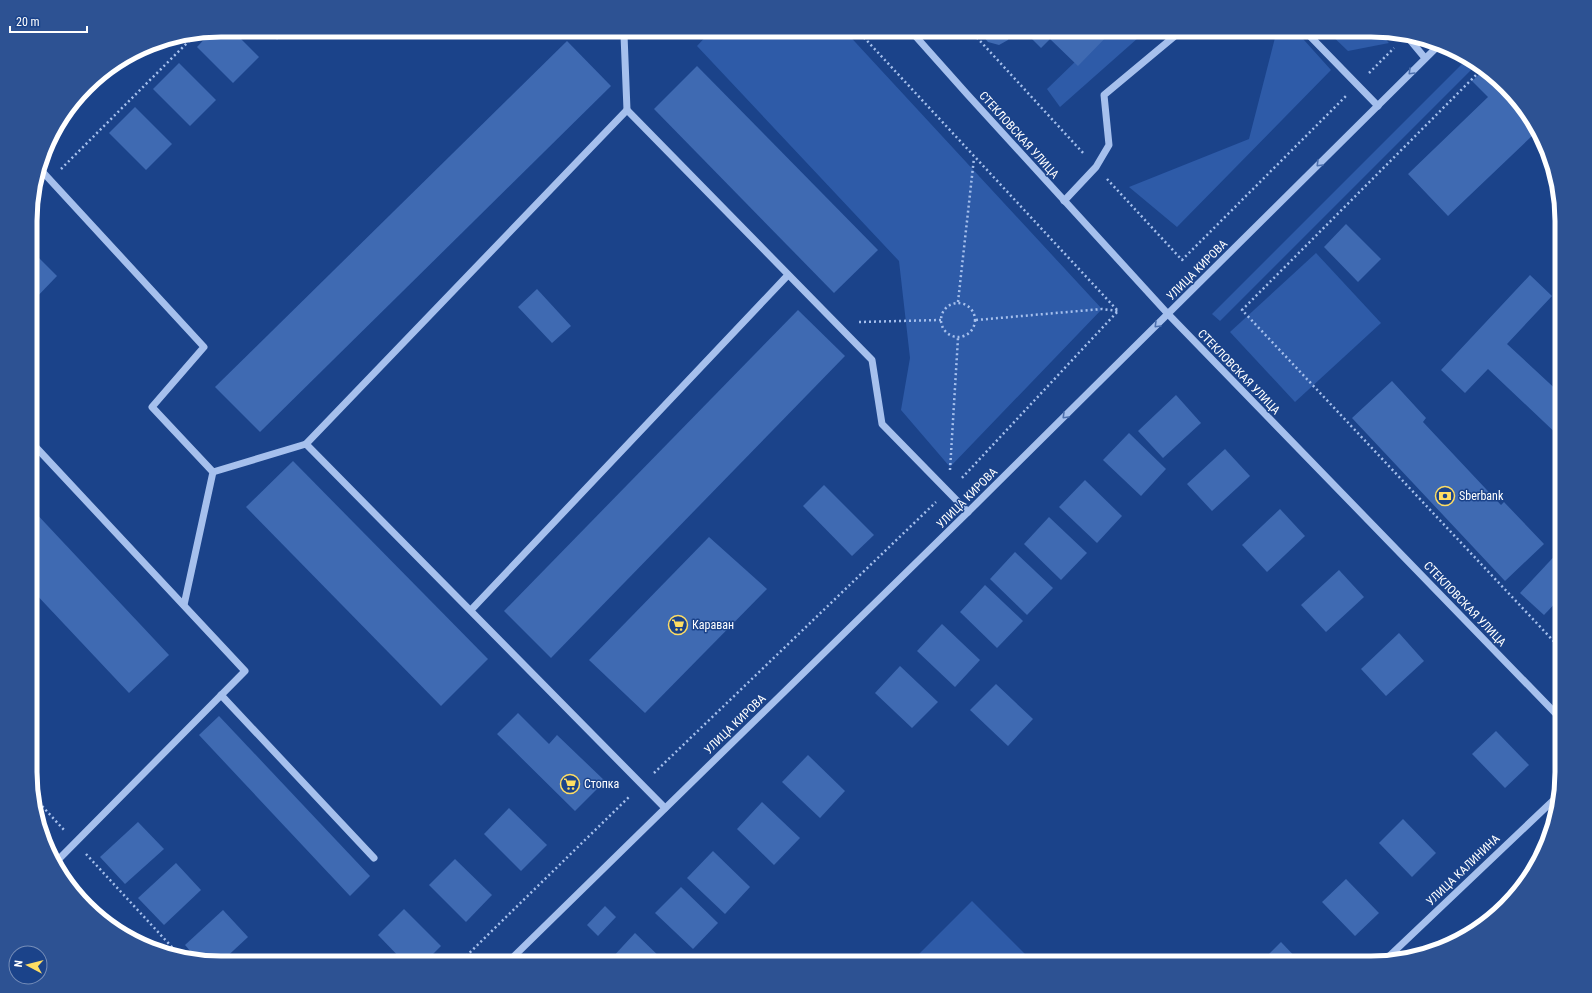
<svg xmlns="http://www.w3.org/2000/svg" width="1592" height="993" viewBox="0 0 1592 993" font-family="'Roboto Condensed',sans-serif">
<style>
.green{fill:#2e5ba8}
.building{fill:#3f6ab2}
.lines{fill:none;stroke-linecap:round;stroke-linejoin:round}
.path{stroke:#a6c0ed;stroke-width:2.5;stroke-dasharray:2 3;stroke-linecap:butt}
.minor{stroke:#a6c0ed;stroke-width:7}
.oneway{stroke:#4c6fad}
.labels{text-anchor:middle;stroke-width:3;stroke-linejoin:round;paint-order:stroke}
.street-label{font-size:12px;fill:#fff;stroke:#1b438a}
.poi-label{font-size:12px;fill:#fff;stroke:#1b438a;text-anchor:start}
.rim{fill:none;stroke:#fff;stroke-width:5}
</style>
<rect width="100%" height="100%" fill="#1b438a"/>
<g class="green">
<polygon points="712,30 844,30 1102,309 950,467 901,410 910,358 899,261 697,46"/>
<polygon points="1108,30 1147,30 1060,107 1047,89"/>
<polygon points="1277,30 1295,30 1331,70 1177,227 1129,187 1249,139"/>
<polygon points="1326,30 1378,31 1389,43 1348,51"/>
<polygon points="1468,58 1478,63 1220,321 1212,314"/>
<polygon points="1316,253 1381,323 1295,402 1230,332"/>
<polygon points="972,901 1034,963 910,963"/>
</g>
<g class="building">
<polygon points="221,30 232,30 259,57 233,83 197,47 211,32"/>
<polygon points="268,30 287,30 277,40"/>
<polygon points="983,30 1012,30 1008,40 999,45 988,42 984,37"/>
<polygon points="1023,30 1113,30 1078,66 1050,39 1041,48"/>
<polygon points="567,41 611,86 260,432 215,387"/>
<polygon points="179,63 216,100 190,126 153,89"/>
<polygon points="697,66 878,250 834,293 654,109"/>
<polygon points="1484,70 1537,126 1543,145 1533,135 1448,216 1408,174 1488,97 1472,81"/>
<polygon points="135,107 172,144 146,170 109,133"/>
<polygon points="1346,224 1381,259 1358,282 1324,247"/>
<polygon points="32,251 57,276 32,302"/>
<polygon points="1530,275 1552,296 1507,344 1562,395 1562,439 1488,369 1465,393 1441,370"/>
<polygon points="537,289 571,326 552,343 518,307"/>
<polygon points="798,310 845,356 551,658 504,611"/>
<polygon points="1392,381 1426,418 1423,422 1501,505 1504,502 1544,544 1505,581 1352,418"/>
<polygon points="1176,395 1201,423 1163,458 1138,431"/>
<polygon points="1129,433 1166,469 1141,496 1103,460"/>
<polygon points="1225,449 1250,476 1212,511 1187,484"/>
<polygon points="293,461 488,659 441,706 246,507"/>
<polygon points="1085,480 1122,516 1097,543 1059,507"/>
<polygon points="824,485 874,535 852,556 803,506"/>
<polygon points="32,509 169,655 129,693 32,590"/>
<polygon points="1280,509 1305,536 1267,572 1242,545"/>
<polygon points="1049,517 1087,553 1061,580 1024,544"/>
<polygon points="709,537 767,589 645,713 589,660"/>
<polygon points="1562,548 1562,596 1544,615 1520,593"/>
<polygon points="1015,552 1053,588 1027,615 990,579"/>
<polygon points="1339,570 1364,597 1326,632 1301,605"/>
<polygon points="985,585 1023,621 997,648 960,612"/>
<polygon points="942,624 980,660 955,687 917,651"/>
<polygon points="1399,633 1424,661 1386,696 1361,669"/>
<polygon points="900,666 938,702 912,728 875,693"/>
<polygon points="996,684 1033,719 1008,746 970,710"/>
<polygon points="518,713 549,744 557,735 605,781 575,811 497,734"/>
<polygon points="219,716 370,876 350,896 199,735"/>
<polygon points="1496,731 1529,765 1505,788 1472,754"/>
<polygon points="808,755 845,791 820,818 782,782"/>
<polygon points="762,802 800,838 774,865 737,829"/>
<polygon points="509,808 547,845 521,871 484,834"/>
<polygon points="1403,819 1436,853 1412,877 1379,843"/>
<polygon points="138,822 164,849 125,884 100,857"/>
<polygon points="713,851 750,887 725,914 687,878"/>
<polygon points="455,859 492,895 466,922 429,885"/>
<polygon points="176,863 201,890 164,925 138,898"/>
<polygon points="1346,879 1379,913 1355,936 1322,902"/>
<polygon points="681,887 718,923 693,949 655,913"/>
<polygon points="605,906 616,917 598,936 587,925"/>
<polygon points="404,909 441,946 424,963 405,963 378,935"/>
<polygon points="223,910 248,937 220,963 198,960 185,945"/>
<polygon points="635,933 666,963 612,963 610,960"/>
<polygon points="1281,942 1301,963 1260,963"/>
<polygon points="355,954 364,963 346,963"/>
</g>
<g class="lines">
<g class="path">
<polyline points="857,30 1118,311 960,480"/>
<polyline points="970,30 1084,154"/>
<polyline points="1483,68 1242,310 1562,650"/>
<polyline points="1369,73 1394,48"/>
<polyline points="61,169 195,35"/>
<polyline points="1107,179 1182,260 1346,96"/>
<polyline points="32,201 39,193"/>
<polyline points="958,302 974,158"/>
<circle cx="958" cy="320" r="17"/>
<polyline points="976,320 1102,309 1118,311"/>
<polyline points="859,322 941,320"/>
<polyline points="950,470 958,338"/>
<polyline points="654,773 936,502"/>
<polyline points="32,795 64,830"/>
<polyline points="86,854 182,958"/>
<polyline points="459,963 630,796"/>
</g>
<g class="minor">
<polyline points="593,30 624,35 629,30"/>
<polyline points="910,30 967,94 1168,314 1562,720"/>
<polyline points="1304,30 1378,106"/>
<polyline points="1405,34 1425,58"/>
<polyline points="624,35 627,110"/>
<polyline points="78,100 103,72"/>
<polyline points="40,169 204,347 152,407 213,472 184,605"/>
<polyline points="1064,201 1096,167 1109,145 1104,95 1182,30"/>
<polyline points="32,443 245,671 56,862"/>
<polyline points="213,472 306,444"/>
<polyline points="471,610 788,275"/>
<polyline points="221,695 374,858"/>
<polyline points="665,808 306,444 627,110 872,360 882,424 968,512"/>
<polyline points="507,963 968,512 1439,45"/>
<polyline points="1382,963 1560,794"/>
</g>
</g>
<defs><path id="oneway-chevron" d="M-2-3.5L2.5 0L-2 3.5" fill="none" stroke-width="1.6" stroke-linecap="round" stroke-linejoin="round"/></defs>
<g class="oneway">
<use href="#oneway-chevron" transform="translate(1411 72) rotate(135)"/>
<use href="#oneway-chevron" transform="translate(1319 164) rotate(135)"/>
<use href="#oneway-chevron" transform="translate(1157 325) rotate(135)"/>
<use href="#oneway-chevron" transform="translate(1065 416) rotate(135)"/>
</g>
<defs>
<symbol id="bank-ring" viewBox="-11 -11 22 22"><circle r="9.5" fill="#1b438a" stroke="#fedd63" stroke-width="1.5"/><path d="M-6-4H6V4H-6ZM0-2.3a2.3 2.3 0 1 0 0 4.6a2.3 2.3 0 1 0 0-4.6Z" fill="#fedd63"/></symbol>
<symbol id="supermarket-ring" viewBox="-11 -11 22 22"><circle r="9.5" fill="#1b438a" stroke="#fedd63" stroke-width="1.5"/><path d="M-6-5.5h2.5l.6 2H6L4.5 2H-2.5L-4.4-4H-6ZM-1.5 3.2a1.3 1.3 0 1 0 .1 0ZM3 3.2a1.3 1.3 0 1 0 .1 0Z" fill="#fedd63"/></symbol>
</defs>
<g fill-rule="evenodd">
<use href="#bank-ring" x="1434" y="485" width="22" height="22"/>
<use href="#supermarket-ring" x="667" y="614" width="22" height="22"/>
<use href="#supermarket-ring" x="559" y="773" width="22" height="22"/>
</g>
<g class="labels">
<g class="street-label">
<text transform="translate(1019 135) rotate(48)" y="4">СТЕКЛОВСКАЯ УЛИЦА</text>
<text transform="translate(1197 270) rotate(-45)" y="4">УЛИЦА КИРОВА</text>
<text transform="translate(1239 372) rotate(46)" y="4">СТЕКЛОВСКАЯ УЛИЦА</text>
<text transform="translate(967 498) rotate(-45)" y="4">УЛИЦА КИРОВА</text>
<text transform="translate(1465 604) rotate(46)" y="4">СТЕКЛОВСКАЯ УЛИЦА</text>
<text transform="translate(735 724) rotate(-44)" y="4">УЛИЦА КИРОВА</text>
<text transform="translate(1463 870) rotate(-44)" y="4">УЛИЦА КАЛИНИНА</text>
</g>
<g class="poi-label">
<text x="1459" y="500">Sberbank</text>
<text x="692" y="629">Караван</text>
<text x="584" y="788">Стопка</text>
</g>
</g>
<path d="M0 0H1592V993H0ZM221 37H1371A184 184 0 0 1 1555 221V772A184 184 0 0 1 1371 956H221A184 184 0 0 1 37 772V221A184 184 0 0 1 221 37Z" fill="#2d5293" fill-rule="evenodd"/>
<path class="rim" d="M221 37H1371A184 184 0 0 1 1555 221V772A184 184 0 0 1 1371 956H221A184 184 0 0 1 37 772V221A184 184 0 0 1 221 37Z"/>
<g transform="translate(28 965) rotate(277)"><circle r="19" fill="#1b438a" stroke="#768eb9"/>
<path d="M0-3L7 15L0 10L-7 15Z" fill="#fedd63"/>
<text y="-6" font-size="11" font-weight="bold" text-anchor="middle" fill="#ffffff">N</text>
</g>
<path d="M10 26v6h77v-6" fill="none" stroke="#ffffff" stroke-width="2"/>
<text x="16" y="26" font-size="12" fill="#ffffff" stroke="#1b438a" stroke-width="3" paint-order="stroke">20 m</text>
</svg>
